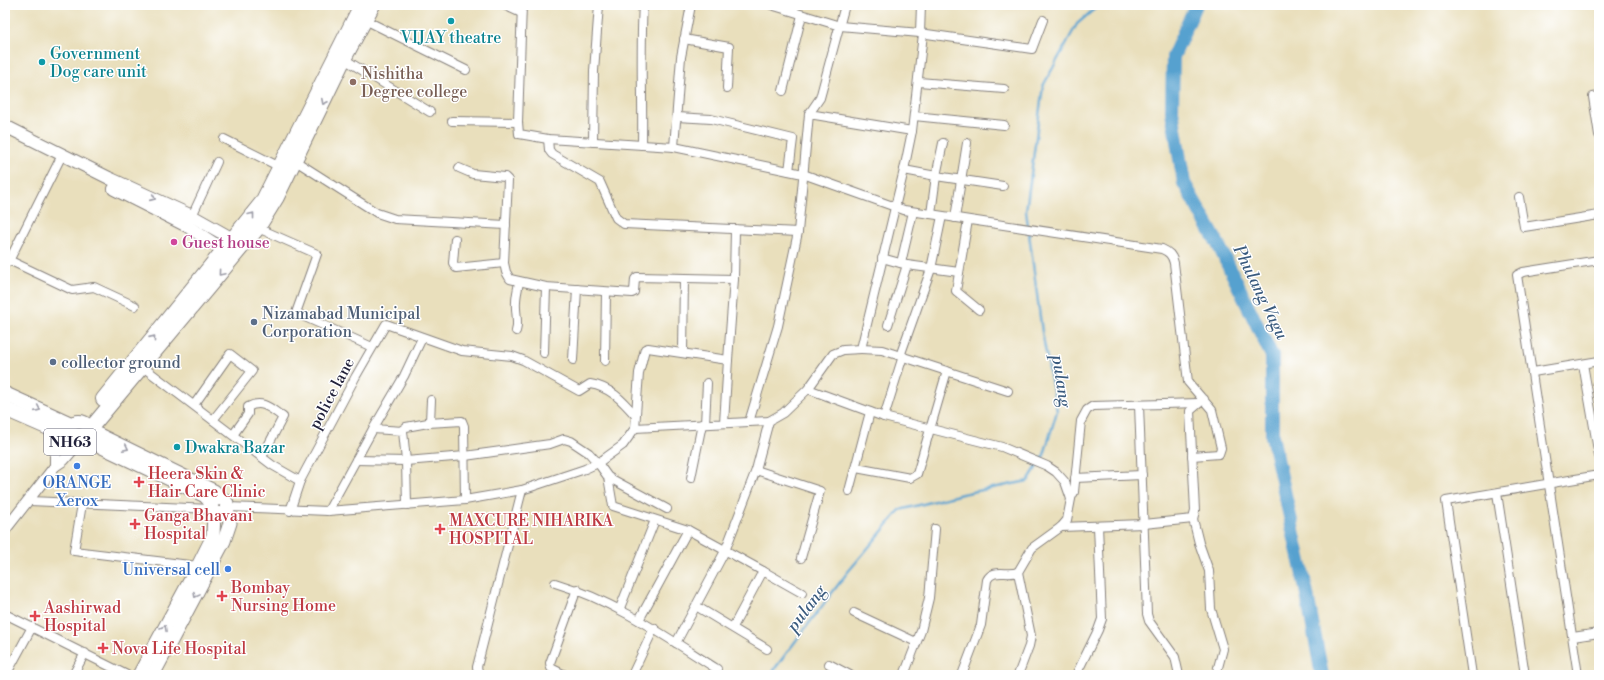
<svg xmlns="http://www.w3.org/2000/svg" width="1604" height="680" viewBox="0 0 1604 680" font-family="'Libre Bodoni',serif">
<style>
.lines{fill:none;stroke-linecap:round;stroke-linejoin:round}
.stream{stroke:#57a1cf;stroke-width:2.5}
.river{stroke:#57a1cf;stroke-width:14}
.minor-casing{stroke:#86807c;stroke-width:10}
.tertiary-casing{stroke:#86807c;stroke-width:12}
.secondary-casing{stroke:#86807c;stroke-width:14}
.primary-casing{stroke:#86807c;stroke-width:15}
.trunk-casing{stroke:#86807c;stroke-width:16}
.minor{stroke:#fff;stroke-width:8}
.tertiary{stroke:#fff;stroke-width:10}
.secondary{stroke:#fff;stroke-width:12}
.primary{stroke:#fff;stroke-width:13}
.trunk{stroke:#fff;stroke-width:14}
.rail-casing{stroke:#22223b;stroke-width:4}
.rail{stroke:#fff;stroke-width:2.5;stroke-dasharray:8;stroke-linecap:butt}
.oneway{stroke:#9c9ca7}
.culture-dot{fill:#0f9aa8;stroke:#fff;stroke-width:1.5}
.education-dot{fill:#8d6e63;stroke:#fff;stroke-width:1.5}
.hotel-dot{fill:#d1479c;stroke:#fff;stroke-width:1.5}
.service-dot{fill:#5c6f8a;stroke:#fff;stroke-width:1.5}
.shop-dot{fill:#3f7fe0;stroke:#fff;stroke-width:1.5}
.health-dot{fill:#e0444e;stroke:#fff;stroke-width:1.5}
.labels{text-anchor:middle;stroke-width:3;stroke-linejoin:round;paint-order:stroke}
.shield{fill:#fff;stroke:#646476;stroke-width:1}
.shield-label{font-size:15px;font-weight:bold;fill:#22223b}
.culture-label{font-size:16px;fill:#0d838f;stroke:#fff;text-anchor:start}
.education-label{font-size:16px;fill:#785e54;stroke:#fff;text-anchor:start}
.hotel-label{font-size:16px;fill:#b23c85;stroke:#fff;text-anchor:start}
.service-label{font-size:16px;fill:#4e5e75;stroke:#fff;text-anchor:start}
.street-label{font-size:16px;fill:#22223b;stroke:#fff}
.health-label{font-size:16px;fill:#be3a42;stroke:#fff;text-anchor:start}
.shop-label{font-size:16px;fill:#366cbe;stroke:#fff}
.water-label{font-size:17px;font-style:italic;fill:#3a5b7e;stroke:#fff}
</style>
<rect width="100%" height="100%" fill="#fff"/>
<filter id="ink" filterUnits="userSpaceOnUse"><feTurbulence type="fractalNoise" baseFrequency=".025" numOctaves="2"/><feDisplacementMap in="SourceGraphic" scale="8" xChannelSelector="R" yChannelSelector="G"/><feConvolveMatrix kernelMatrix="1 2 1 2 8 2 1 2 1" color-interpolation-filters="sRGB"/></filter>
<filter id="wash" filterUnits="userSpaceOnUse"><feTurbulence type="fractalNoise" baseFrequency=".012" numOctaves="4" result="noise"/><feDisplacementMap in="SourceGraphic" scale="16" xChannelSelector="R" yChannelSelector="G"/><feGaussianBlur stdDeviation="0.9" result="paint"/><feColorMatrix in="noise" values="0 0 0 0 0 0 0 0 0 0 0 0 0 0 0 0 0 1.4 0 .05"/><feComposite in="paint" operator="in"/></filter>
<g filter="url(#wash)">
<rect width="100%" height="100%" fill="#e9dfbc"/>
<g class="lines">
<polyline class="stream" points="770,675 847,573 900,510 962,494 1028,481 1044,455 1057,411 1042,332 1026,211 1043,86 1077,24 1099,5"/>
<polyline class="river" points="1196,5 1173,57 1172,111 1184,183 1218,244 1272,356 1272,436 1305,584 1322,675"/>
</g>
</g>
<g filter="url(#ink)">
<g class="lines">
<defs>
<g id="minor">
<polyline points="504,5 521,13"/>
<polyline points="522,5 518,122 519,134 548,139 674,147"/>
<path d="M691 5 681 57 674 147 803 174 904 210 1162 249C1169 252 1172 255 1174 263L1188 382 1212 410 1221 448 1219 454 1192 456"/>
<polyline points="771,5 840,26 920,33"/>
<polyline points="845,5 820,98 809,114 912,131 923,34"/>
<polyline points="921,5 920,33 1032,49 1043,20"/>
<polyline points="365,20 466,70"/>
<polyline points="684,39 729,47 727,88"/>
<polyline points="344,59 430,112"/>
<polyline points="919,82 1004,89"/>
<polyline points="783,91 802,15"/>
<polyline points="1599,96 1593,97 1599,135"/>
<polyline points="914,116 1004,125"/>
<polyline points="677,117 711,119 793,139 789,171"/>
<polyline points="452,121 518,122"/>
<polyline points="224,139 280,167"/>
<polyline points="548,139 549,150 552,154 600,182 616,218 624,224 798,232 809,114"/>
<polyline points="593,142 594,71 599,5"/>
<polyline points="943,143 936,176 1003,186"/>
<path d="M642 145C643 99 640 52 643 5"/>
<polyline points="294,160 377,213 395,219 506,225"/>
<polyline points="459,168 473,174 505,177 508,180 504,263 506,272 510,279 546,287 632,293 634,292 635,279 637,277 734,279"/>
<polyline points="904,170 936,176 931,214"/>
<polyline points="1519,197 1524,227 1599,215"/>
<polyline points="192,216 217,162"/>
<polyline points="955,218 967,143"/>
<polyline points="968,220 956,291 979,310"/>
<polyline points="258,228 317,254 296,313 372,347"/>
<polyline points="798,232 778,326 749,422 769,421 783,413 808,389 833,354 843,350 861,349 904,170 912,131"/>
<polyline points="455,239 453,263 456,268 504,263"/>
<polyline points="882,258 907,265 959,272"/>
<polyline points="9,261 62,155"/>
<polyline points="901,263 913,212"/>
<polyline points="5,264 7,261 13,262 72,290 94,287 135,306"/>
<polyline points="888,325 907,265"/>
<path d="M516 331C519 323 515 311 516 302 516 295 518 289 519 282"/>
<polyline points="422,338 404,376 373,429 403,431 406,461 465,456 550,444 564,439 571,441 589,453 598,463 608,477 613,506 688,530 763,571 733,627"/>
<polyline points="861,349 882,350 1008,391"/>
<polyline points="544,353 546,287"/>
<polyline points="683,353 684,278"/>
<polyline points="900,356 931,269 942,216"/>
<polyline points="573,360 577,289"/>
<polyline points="728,360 734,279 735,229"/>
<polyline points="605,361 606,292"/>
<polyline points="1583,364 1599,456"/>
<polyline points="143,367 272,465 300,481"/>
<polyline points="1533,372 1599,361"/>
<polyline points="808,389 884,417 903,356"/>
<polyline points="194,405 230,354 252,371 213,420"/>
<polyline points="1139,405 1147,614 1149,621 1175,657 1179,675"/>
<polyline points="884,417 1002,447 1047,466 1056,472 1065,482 1071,499 1067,520 1061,527 1032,548 1018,572 1031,636 1029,646 1018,675"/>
<polyline points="428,423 462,421 464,426 465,500"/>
<polyline points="724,423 728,360 648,348 645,349 639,373 635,428 749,422"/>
<polyline points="705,424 707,383"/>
<polyline points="402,430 406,427 428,423 430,421 431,400"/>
<path d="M233 435 248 414V407C263 399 271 409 283 417L262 457"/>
<polyline points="356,460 406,461 407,505"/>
<polyline points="856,468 910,478 917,474 947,371"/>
<polyline points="756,470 820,491 801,558"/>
<polyline points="608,477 667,509"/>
<polyline points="691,478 702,424"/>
<polyline points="1075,478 1142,475"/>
<polyline points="849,491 870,412"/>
<polyline points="1497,493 1525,675"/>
<polyline points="1071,498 1074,492 1081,421 1087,410 1093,406 1199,403"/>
<polyline points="30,501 211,509"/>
<polyline points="82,504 74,551 198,566"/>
<polyline points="228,507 328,511 465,500 522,490 585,469 598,463 623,445 635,428"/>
<path d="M290 511 300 481 356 376 386 324 462 351 512 356 523 360 579 391 590 384C610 387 622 400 635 415"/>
<polyline points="328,511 373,429"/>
<polyline points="1193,519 1199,543 1209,571 1211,609 1223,649 1216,675"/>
<polyline points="1061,527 1144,524 1193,519 1195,511 1190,411 1204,399"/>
<polyline points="763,571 802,593"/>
<path d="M555 583C615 601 665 636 717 669"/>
<polyline points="696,606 767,649"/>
<polyline points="620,608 655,520"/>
<polyline points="854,613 916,642"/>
<polyline points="5,614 127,675"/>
<polyline points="639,620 688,530"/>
<polyline points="1573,637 1599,633"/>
<polyline points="676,643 725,551 756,470 769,421"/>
<polyline points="829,664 850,675"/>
<polyline points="6,675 32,627"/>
<polyline points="73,675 85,653"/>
<polyline points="479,675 477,667 522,490"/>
<polyline points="565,675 551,668 550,663 577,589"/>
<polyline points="632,675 654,628"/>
<polyline points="904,675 921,631 929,598 935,529"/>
<path d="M962 675 981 625 987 580C993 568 1007 576 1018 572"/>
<polyline points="1076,675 1098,630 1102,619 1098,526"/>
<polyline points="1472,675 1446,501 1599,475"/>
<polyline points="1578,675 1517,275 1523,272 1599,260"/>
</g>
<g id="tertiary">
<polyline points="55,466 55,455 68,438"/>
<polyline points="5,530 55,466 64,460 76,446"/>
</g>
<g id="secondary">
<polyline points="5,126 109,178 192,216 240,243"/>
<polyline points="114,189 187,226 230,254"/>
</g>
<g id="primary">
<polyline points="91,431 214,491 227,503 226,511 218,515 211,509 212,501 220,498"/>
<polyline points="89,441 205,496 211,503"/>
<polyline points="139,675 198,566 213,536 214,513"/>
<polyline points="153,675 224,541 230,523 227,509"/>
</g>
<g id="trunk">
<polyline points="5,394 71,424"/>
<polyline points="103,399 262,202 361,5"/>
<polyline points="5,409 67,436"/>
<circle cx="79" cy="434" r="12"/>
<polyline points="90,429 258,228 277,197 344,59 373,5"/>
</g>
</defs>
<use href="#minor" class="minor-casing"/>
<use href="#tertiary" class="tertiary-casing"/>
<use href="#secondary" class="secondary-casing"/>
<use href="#primary" class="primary-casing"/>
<use href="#trunk" class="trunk-casing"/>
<use href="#minor" class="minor"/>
<use href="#tertiary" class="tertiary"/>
<use href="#secondary" class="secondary"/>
<use href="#primary" class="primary"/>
<use href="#trunk" class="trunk"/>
<defs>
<polyline id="rail" points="1596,5 1599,6"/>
</defs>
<use href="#rail" class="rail-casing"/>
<use href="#rail" class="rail"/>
</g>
<defs><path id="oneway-chevron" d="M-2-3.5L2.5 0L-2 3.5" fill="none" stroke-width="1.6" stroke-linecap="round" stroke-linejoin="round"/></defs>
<g class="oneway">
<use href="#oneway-chevron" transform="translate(324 102) rotate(117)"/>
<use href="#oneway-chevron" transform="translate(153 198) rotate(24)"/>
<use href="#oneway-chevron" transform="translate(252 215) rotate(-52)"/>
<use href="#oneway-chevron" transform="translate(221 273) rotate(130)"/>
<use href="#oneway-chevron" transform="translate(153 338) rotate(-51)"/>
<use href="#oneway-chevron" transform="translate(38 409) rotate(24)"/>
<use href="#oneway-chevron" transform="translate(126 448) rotate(26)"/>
<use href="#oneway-chevron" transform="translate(196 595) rotate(118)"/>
<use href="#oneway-chevron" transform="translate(164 628) rotate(-61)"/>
</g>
</g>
<g class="culture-dot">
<circle cx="451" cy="21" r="4"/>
<circle cx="42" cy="62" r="4"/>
<circle cx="177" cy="447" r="4"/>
</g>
<circle class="education-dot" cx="353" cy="82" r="4"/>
<circle class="hotel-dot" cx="174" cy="242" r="4"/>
<g class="service-dot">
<circle cx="254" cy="322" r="4"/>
<circle cx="53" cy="362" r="4"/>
</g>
<g class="shop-dot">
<circle cx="77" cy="466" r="4"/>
<circle cx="228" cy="569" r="4"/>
</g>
<g class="health-dot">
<path d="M137 476h4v4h4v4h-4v4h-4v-4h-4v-4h4z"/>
<path d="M133 518h4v4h4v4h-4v4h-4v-4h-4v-4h4z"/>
<path d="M438 523h4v4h4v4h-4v4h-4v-4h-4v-4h4z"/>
<path d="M220 590h4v4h4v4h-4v4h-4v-4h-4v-4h4z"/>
<path d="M33 610h4v4h4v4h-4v4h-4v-4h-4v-4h4z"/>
<path d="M101 642h4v4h4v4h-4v4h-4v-4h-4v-4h4z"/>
</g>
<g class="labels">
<rect class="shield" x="44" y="429" width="52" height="26" rx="3"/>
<g class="shield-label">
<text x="70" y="447">NH63</text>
</g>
<g class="culture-label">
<text x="451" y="43" text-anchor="middle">VIJAY theatre</text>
<text x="50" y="59">Government<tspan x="50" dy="18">Dog care unit</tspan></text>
<text x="185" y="453">Dwakra Bazar</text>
</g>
<g class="education-label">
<text x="361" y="79">Nishitha<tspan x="361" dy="18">Degree college</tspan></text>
</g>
<g class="hotel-label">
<text x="182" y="248">Guest house</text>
</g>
<g class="service-label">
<text x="262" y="319">Nizamabad Municipal<tspan x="262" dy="18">Corporation</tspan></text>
<text x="61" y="368">collector ground</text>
</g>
<g class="street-label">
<text transform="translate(331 393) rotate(-62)" y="6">police lane</text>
</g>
<g class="health-label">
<text x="148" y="479">Heera Skin &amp;<tspan x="148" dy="18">Hair Care Clinic</tspan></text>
<text x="144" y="521">Ganga Bhavani<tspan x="144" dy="18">Hospital</tspan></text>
<text x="449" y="526">MAXCURE NIHARIKA<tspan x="449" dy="18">HOSPITAL</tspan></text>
<text x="231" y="593">Bombay<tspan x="231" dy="18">Nursing Home</tspan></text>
<text x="44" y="613">Aashirwad<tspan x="44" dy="18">Hospital</tspan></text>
<text x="112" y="654">Nova Life Hospital</text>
</g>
<g class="shop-label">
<text x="77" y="488">ORANGE<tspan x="77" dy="18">Xerox</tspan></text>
<text x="220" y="575" text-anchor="end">Universal cell</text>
</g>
<g class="water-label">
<text transform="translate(1261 292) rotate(64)" y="6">Phulang Vagu</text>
<text transform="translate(1062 381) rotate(81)" y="6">pulang</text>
<text transform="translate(806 608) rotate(-53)" y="6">pulang</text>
</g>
</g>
<rect width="1604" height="680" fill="none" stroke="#fff" stroke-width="20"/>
</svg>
